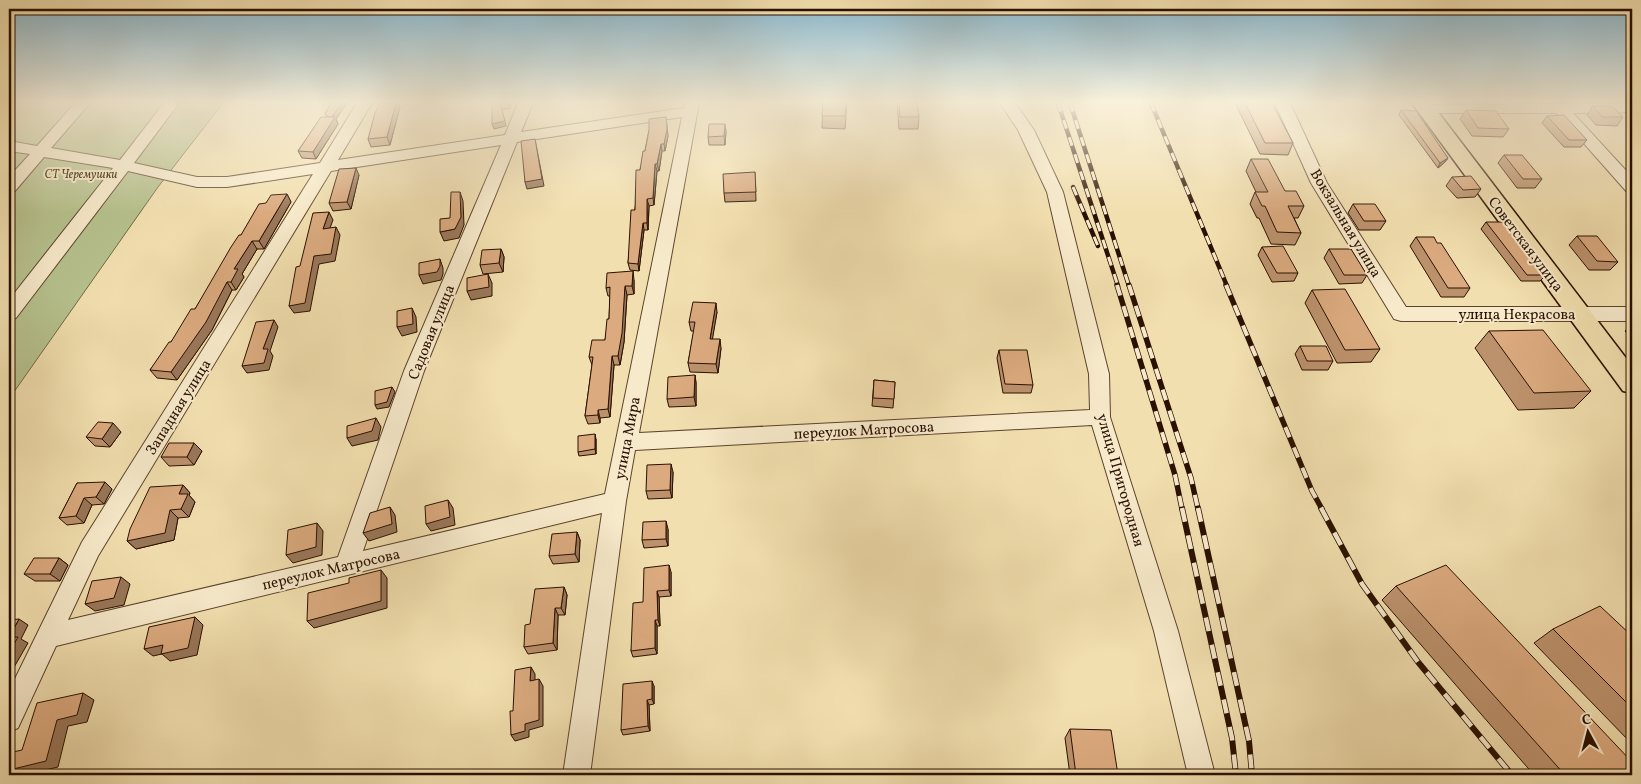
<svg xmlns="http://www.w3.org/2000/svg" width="1641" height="784" viewBox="0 0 1641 784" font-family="Vollkorn,serif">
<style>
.green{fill:#b6c28e;stroke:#706947}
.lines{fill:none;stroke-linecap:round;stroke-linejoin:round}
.minor-casing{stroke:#5c442c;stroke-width:2}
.major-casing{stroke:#2a1000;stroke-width:3}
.minor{fill:#f7eacb;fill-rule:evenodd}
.major{fill:#f2dfaf;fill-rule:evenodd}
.rail-far2-casing{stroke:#2a1000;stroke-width:4.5}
.rail-far1-casing{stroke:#2a1000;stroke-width:5.5}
.rail-casing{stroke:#2a1000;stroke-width:6}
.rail-far2{stroke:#f7eacb;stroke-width:3;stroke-dasharray:9;stroke-linecap:butt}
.rail-far1{stroke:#f7eacb;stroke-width:4;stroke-dasharray:11;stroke-linecap:butt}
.rail{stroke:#f7eacb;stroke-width:4.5;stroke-dasharray:14;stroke-linecap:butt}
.wall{fill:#bc926d;stroke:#2a1000}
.shaded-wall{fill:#997759;stroke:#2a1000}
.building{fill:#dbaa7f;stroke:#2a1000}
.labels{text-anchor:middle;stroke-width:4;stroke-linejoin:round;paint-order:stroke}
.far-park-label{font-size:12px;font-style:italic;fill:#5b4e32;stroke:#f7eacb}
.street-label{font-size:15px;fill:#2a1000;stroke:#f7eacb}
</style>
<rect width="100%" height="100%" fill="#f2dfaf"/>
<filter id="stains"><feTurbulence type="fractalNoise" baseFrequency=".004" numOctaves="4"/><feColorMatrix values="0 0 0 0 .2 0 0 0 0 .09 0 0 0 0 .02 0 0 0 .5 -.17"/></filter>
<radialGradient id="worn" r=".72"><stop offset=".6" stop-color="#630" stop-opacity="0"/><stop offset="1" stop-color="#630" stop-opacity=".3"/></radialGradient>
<polygon class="green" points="9,103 223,103 158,187 9,399"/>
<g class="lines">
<defs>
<g id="minor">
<path d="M75 103H90L51 148 120 160 164 103H179L134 163 197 177H227L320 163 357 103H372L338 160 505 135 518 103H533L521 132 684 108 685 103H699L639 433 1090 410 1089 374 1047 192 1018 130 1000 103H1015L1034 130 1063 192 1109 374 1110 417 1178 631 1215 775H1188L1154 631 1092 425 635 450 626 501 590 775H563L602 513 56 646 18 728 9 732V691L82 542 313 174 227 187H197L128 171 16 318 9 320V300L113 168 44 157 15 191 9 192V177L30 154 9 151V141L37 146ZM682 117 605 494 363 551 424 371 517 142ZM501 145 404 371 338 557 68 620 98 556 331 171Z"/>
<polygon points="1275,103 1290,103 1327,183 1406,307 1632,307 1632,321 1401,321 1394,319 1311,183"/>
<polygon points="1549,104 1632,104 1632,112 1573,113 1632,177 1632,192 1626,191 1557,113 1425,113 1420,112 1418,109 1420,106 1425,105"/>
</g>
<polygon id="major" points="1412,103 1431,103 1632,366 1632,393 1623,391"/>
</defs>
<use href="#minor" class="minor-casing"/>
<use href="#major" class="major-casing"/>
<use href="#minor" class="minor"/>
<use href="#major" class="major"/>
<defs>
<g id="rail-far2">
<polyline points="1058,103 1118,286"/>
<polyline points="1070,103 1129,286"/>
<polyline points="1151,103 1227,286"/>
<polyline points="1073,187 1098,246"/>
</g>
<g id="rail-far1">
<polyline points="1117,285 1175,475 1182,509"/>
<polyline points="1129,285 1191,478 1198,509"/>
<polyline points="1226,285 1312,491 1322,509"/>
</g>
<g id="rail">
<polyline points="1182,508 1232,738 1236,775"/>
<polyline points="1198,508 1249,741 1252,775"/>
<polyline points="1321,508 1362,584 1418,662 1512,775"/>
</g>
</defs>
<use href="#rail-far2" class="rail-far2-casing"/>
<use href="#rail-far1" class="rail-far1-casing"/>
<use href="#rail" class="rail-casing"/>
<use href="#rail-far2" class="rail-far2"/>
<use href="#rail-far1" class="rail-far1"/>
<use href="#rail" class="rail"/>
</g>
<g class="wall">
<polygon points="331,103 347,103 336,119 338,124 316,159 302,158 298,151 327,117 325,114"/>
<polygon points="823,103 847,103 845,129 822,128"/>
<polygon points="897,103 917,103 919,117 918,129 899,129"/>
<polygon points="1235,103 1272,103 1293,143 1288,155 1260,154"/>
<polygon points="1593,106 1623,117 1617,126 1596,125 1587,115"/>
<polygon points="400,107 390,145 371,147 368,139"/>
<polygon points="1401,110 1448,158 1445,162 1438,168 1399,115"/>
<polygon points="1466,110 1509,129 1503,137 1472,136 1460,119"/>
<polygon points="1547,116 1587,140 1581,147 1564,147 1542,123"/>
<polygon points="666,117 668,136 665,151 662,151 659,171 657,171 654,205 649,206 648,230 644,230 639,271 630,270 628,263 640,170 645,151 649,130"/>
<polygon points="725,124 726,132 725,145 709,145 708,137"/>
<polygon points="1504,155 1542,179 1535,188 1517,188 1498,163"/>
<polygon points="1251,159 1285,191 1304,206 1298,218 1294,218 1301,233 1295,245 1271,244 1259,218 1257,218 1250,204 1255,192 1256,192 1246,171"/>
<polygon points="755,172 756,201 725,202 724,193"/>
<polygon points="359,175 351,209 333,211 329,203"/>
<polygon points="1452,177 1481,189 1475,197 1457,198 1446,186"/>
<polygon points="287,194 291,202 264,249 257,249 242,274 244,277 236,290 232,290 212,330 177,380 157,378 150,370 171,342 195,309 241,235 266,203"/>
<polygon points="1353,204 1386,221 1380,230 1359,230 1348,213"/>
<polygon points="1486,222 1546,275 1540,281 1521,281 1481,229"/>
<polygon points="1577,236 1618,262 1610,270 1589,270 1569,245"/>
<polygon points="1416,237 1470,288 1464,297 1441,297 1410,246"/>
<polygon points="1262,247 1298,273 1294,281 1272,282 1258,255"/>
<polygon points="501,249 504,257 503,272 483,274 480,265"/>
<polygon points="1329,249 1367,275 1362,283 1339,284 1324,258"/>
<polygon points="634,280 634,294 627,295 624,342 620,365 614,365 610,417 600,418 600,423 588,424 585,416 592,365 589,357 605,340 609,319 610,296 608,296 606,288"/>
<polygon points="1312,290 1380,349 1371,362 1337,363 1305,303"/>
<polygon points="717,312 712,339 721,348 718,373 690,372 688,363 694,331 691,331 689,322"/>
<polygon points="1632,324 1632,339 1625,331"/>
<polygon points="1489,331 1591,391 1574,408 1518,410 1475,348"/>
<polygon points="1300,346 1333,361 1328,370 1302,370 1295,354"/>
<polygon points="999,350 1033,385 1031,393 1003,393 997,358"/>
<polygon points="695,375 696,383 696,406 669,407 667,399"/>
<polygon points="874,380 895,382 893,408 872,406"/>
<polygon points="121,432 110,447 95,446 86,437"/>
<polygon points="596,439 596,454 579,456 578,452"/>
<polygon points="194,443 202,451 194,465 169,466 161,457"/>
<polygon points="673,472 672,498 648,499 646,491"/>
<polygon points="77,483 112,489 104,504 92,505 84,523 67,525 59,518"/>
<polygon points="183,485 190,493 189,495 195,502 189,517 178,518 174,540 136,549 127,541"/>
<polygon points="668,529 668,546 644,548 642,540"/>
<polygon points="577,532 580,540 579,562 553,564 549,556"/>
<polygon points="59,558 68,565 60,581 35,581 24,574"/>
<polygon points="671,572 671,596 659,597 660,626 657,626 657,654 633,657 631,651 643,602"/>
<polygon points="1396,586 1632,775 1534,775 1382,600"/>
<polygon points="564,587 567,595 565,615 558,615 557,650 528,654 524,647 530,624"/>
<polygon points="1553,629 1632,636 1632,744 1534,643"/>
<polygon points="654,686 654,704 649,705 650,731 623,735 621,730"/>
<polygon points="1070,729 1118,775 1070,775 1065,738"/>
</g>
<g class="shaded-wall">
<polygon points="342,103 347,103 336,119 338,124 316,159 313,152 331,118"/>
<polygon points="396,103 399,103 400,107 390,145 387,137"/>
<polygon points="503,103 510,103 511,108 502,110 506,126 494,129 492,124 500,104"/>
<polygon points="666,117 668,136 665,151 664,144"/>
<polygon points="725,124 726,132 725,145 724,136"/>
<polygon points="535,139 544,186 527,189 525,182"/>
<polygon points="661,144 662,151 659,171 657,164"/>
<polygon points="1448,158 1445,162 1438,168 1440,163"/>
<polygon points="655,164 657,171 654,205 653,198"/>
<polygon points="356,168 359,175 351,209 347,202"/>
<polygon points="460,192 463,201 464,225 459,238 444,241 440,232 455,229"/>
<polygon points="287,194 291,202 264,249 259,241"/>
<polygon points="647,199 649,206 648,230 647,223"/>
<polygon points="329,212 333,220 327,236 323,229"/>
<polygon points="643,223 644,230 639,271 638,264"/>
<polygon points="336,227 340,235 335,261 319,264 310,311 294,313 289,306 314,256"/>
<polygon points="252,241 257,249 242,274 244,277 236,290 231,282 234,269"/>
<polygon points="501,249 504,257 503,272 499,263"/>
<polygon points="440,259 443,268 443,274 441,280 423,284 419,275"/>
<polygon points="633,271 634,280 634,294 632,286"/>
<polygon points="488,274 492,283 492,296 471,300 467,291"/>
<polygon points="227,282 232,290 212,330 177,380 171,372"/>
<polygon points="625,286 627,295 624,342 620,365 618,356"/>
<polygon points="716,303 717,312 711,348 710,339"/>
<polygon points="412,308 416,317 417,332 402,336 397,327"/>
<polygon points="274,320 278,327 270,351 273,356 269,370 247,373 242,366 263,349"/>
<polygon points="720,339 721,348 718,373 716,364"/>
<polygon points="612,356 614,365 610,417 608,409"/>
<polygon points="695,375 696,383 696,406 694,397"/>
<polygon points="392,387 395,392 389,407 377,409 375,405"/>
<polygon points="598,410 600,418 600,423 598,415"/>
<polygon points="376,418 381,427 378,440 352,446 347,438"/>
<polygon points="113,423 121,432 110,447 102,439"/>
<polygon points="595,434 596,439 596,454 595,449"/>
<polygon points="194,443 202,451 194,465 187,457"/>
<polygon points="671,464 673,472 672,498 670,490"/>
<polygon points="105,482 112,489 104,504 96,497"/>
<polygon points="183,485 190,493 189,495 195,502 189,517 181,509 179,494"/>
<polygon points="84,498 92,505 84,523 76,516"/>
<polygon points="448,500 453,508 455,525 431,531 426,524"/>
<polygon points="390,507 395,515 397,532 369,541 363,533"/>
<polygon points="170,510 178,518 174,540 136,549 127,541"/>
<polygon points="666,521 668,529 668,546 666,539"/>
<polygon points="317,523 323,531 322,555 293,563 286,555"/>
<polygon points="577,532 580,540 579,562 575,554"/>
<polygon points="59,558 68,565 60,581 50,574"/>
<polygon points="669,565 671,572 671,596 669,590"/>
<polygon points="381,570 387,578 387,608 314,628 307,621"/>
<polygon points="121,577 130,584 124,605 95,611 85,604"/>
<polygon points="564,587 567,595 565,615 561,608"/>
<polygon points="657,591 659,597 660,626 658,620"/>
<polygon points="555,608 558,615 557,650 553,643"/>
<polygon points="195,617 203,625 197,655 170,661 162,654 153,656 144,649"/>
<polygon points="19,619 28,625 21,639 28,643 9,676 9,638"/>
<polygon points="655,620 657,626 657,654 655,648"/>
<polygon points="531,667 535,674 535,688 530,681"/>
<polygon points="539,679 543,686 543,726 529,730 529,737 515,741 511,735"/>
<polygon points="652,681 654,686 654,704 652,699"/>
<polygon points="83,693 94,700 87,722 68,726 58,767 24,775 19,775 9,770"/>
<polygon points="647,700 649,705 650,731 648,726"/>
</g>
<g class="building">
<polygon points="331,103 342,103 331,118 325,114"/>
<polygon points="380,103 396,103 387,137 368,139 375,113"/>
<polygon points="492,103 503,103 500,104 505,121 492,124"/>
<polygon points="823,103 846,103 845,116 822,116"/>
<polygon points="899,103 917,103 919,117 900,117"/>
<polygon points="1245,103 1272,103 1293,143 1265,143"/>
<polygon points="1593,106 1612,106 1623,117 1602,117"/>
<polygon points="1401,110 1416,111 1448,158 1440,163"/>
<polygon points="1466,110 1496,111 1509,129 1478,128"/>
<polygon points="1564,115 1587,140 1569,140 1547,116"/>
<polygon points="321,117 335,117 313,152 298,151"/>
<polygon points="666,117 667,129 664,144 661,144 657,164 655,164 653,198 647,199 647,223 643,223 638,264 628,263 631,210 635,210 636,170 640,170 643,151 645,151 649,130 649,119"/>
<polygon points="709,124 725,124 724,136 708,137"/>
<polygon points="535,139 542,179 525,182 521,141"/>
<polygon points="1504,155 1522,155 1542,179 1523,179"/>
<polygon points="1251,159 1268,159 1285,191 1296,191 1304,206 1288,206 1301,233 1277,232 1265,206 1262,206 1255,192 1268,192"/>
<polygon points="356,168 347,202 329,203 339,169"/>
<polygon points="755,172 756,192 724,193 723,174"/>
<polygon points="1471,176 1481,189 1463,190 1452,177"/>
<polygon points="451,192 460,192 461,217 455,229 440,232 440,219 450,218"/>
<polygon points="287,194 259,241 252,241 234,269 238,269 231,282 227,282 206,322 171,372 150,370 169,342 171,342 191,309 195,309 231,247 239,235 241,235 259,204 266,203 271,195"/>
<polygon points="1353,204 1375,204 1386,221 1364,221"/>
<polygon points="329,212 323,229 336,227 331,254 314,256 305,303 289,306 296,267 300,266 313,213"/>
<polygon points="1486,222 1503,222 1546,275 1527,275"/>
<polygon points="1577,236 1597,236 1618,262 1597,261"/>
<polygon points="1416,237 1434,237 1437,243 1441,243 1470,288 1448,288"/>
<polygon points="1283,246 1298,273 1277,273 1262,247"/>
<polygon points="501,249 499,263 480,265 482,250"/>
<polygon points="1329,249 1351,249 1367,275 1344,275"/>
<polygon points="440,259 440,266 437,272 419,275 419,263"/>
<polygon points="633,271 632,286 625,286 622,333 618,356 612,356 608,409 598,410 598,415 585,416 593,357 589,357 592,340 605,340 607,319 609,319 610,287 606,288 607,273"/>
<polygon points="488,274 489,287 467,291 467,278"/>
<polygon points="1345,289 1380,349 1345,350 1312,290"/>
<polygon points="693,302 716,303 710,339 720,339 716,364 688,363 695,322 689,322"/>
<polygon points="412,308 413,324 397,327 397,311"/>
<polygon points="274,320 263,349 268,349 264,363 242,366 256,322"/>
<polygon points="1543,330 1591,391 1534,393 1489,331"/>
<polygon points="1300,346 1326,346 1333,361 1307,361"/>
<polygon points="999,350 1027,350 1033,385 1005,384"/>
<polygon points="695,375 694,397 667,399 668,377"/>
<polygon points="874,380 895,382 894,399 873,398"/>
<polygon points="392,387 387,402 375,405 375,391"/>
<polygon points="376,418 372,431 347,438 347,426"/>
<polygon points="98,422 113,423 102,439 86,437"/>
<polygon points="595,434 595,449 578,452 578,436"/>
<polygon points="169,443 194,443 187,457 161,457"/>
<polygon points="671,464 670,490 646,491 647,465"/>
<polygon points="105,482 96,497 84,498 76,516 59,518 77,483"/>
<polygon points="183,485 179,494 188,494 181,509 170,510 165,533 127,541 130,529 150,487"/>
<polygon points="448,500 450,517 426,524 425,506"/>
<polygon points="390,507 392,524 363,533 370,513"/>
<polygon points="666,521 666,539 642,540 643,522"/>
<polygon points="317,523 316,547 286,555 288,530"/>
<polygon points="577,532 575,554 549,556 552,534"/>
<polygon points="34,558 59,558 50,574 24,574"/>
<polygon points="669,565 669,590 657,591 658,620 655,620 655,648 631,651 633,603 643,602 644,568"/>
<polygon points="1446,565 1632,762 1632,775 1565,775 1396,586"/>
<polygon points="381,570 381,601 307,621 308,593 349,583 349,578"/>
<polygon points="121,577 114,598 85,604 92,581"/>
<polygon points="564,587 561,608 555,608 553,643 524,647 525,625 530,624 535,589"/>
<polygon points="1600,606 1632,636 1632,708 1553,629"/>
<polygon points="195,617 188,648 161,654 163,645 144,649 149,627"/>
<polygon points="19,619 9,637 9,620"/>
<polygon points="18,637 9,653 9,638"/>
<polygon points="531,667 530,681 539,679 539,720 525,724 525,731 511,735 510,711 513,711 515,670"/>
<polygon points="652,681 652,699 647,700 648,726 621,730 623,684"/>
<polygon points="83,693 77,715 57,720 46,761 9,770 13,752 22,750 37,703"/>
<polygon points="1070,729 1111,730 1118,775 1076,775"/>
<polygon points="533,771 533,775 514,775"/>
<polygon points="654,774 654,775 640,775"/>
</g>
<linearGradient id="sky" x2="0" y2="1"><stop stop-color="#89b8cf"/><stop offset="0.48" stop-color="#f9f1db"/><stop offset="1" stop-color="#f9f1db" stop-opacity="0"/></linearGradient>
<rect width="1641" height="213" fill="url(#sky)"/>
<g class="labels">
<g class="far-park-label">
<text x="81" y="178">СТ Черемушки</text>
</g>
<g class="street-label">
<text transform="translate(1346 223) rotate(59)" y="5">Вокзальная улица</text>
<text transform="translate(1526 244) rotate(53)" y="5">Советская улица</text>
<text x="1517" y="319">улица Некрасова</text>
<text transform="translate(431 332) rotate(-68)" y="5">Садовая улица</text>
<text transform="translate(178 407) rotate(-58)" y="5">Западная улица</text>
<text transform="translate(864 430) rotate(-3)" y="5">переулок Матросова</text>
<text transform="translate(627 438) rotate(-79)" y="5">улица Мира</text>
<text transform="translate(1121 480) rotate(74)" y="5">улица Пригородная</text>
<text transform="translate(331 569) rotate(-13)" y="5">переулок Матросова</text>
</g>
</g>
<rect width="1641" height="784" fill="none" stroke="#f2dfaf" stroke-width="30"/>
<rect x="10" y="10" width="1621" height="764" fill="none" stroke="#2a1000" stroke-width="2.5"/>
<rect x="15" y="15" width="1611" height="754" fill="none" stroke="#2a1000"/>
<g transform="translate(1588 732) rotate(353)" stroke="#f7eacb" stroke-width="4" paint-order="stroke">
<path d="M0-4L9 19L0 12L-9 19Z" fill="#2a1000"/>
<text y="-8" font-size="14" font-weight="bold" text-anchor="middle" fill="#2a1000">С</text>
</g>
<rect width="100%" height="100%" filter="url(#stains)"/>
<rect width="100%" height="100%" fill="url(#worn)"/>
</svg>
